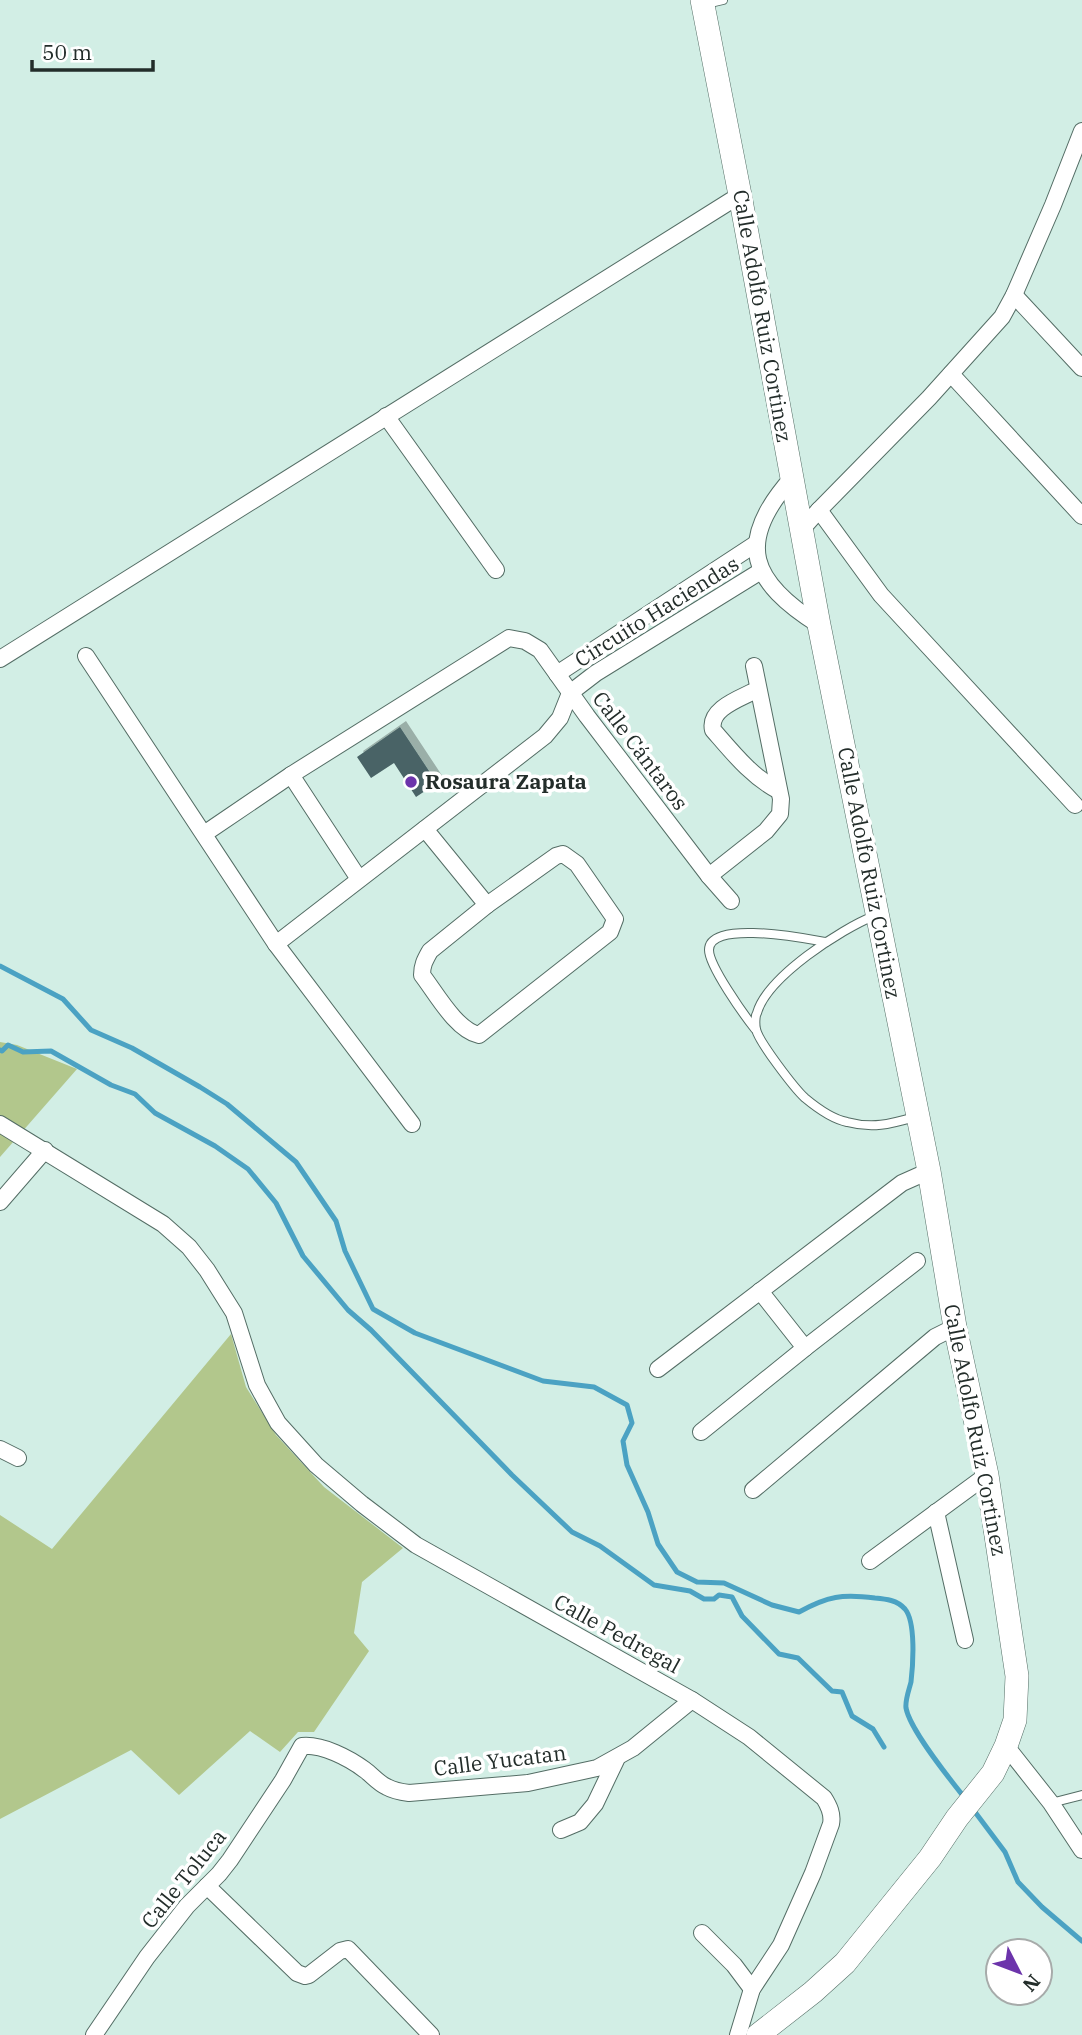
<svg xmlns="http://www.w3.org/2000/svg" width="1082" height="2035" viewBox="0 0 1082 2035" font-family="'IBM Plex Serif',serif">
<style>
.green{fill:#b2c78c}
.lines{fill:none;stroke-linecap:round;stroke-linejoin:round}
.stream{stroke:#4ba2c3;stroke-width:5}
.building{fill:#4a6466;filter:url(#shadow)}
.lane-casing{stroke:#546d65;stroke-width:10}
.street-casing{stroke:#546d65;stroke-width:18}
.secondary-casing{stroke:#546d65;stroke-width:24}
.lane{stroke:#fff;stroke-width:8}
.street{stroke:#fff;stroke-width:16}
.secondary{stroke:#fff;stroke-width:23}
.poi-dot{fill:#6c34ab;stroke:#fff;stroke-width:2.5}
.labels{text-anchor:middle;stroke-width:7;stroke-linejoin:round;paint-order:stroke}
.street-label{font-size:21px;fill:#232d2a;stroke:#fff}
.poi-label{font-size:21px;font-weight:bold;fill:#232d2a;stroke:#fff;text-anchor:start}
</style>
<defs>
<filter id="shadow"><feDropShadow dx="6" dy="-6" stdDeviation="0" flood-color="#0004"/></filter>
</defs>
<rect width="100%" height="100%" fill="#d2eee5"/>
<g class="green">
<polygon points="0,1042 17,1045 77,1069 0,1157"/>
<polygon points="231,1334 246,1387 276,1435 324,1487 403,1548 362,1582 354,1633 369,1651 314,1732 298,1732 280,1752 250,1731 179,1795 131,1750 0,1819 0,1515 52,1549"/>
</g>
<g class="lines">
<g class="stream">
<path d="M0 966 63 999 91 1030 132 1048 200 1087 227 1104 296 1162 336 1221 345 1251 373 1309 415 1333 543 1381 594 1387 627 1405 632 1423 623 1441 627 1465 648 1512 658 1544 677 1572 697 1582 724 1583 772 1605 799 1612C828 1596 842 1594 875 1598 886 1599 897 1600 905 1609 916 1622 913 1665 911 1682 909 1690 905 1700 906 1708 910 1730 949 1778 964 1797"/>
<polyline points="0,1050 2,1051 8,1045 23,1052 51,1051 111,1085 135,1094 155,1113 215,1146 248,1169 276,1203 303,1256 348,1310 371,1330 512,1475 572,1532 600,1546 654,1585 690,1591 704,1599 714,1599 719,1595 732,1597 742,1616 779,1654 798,1658 832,1691 842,1692 852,1716 873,1729 884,1747"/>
<polyline points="972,1808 1005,1852 1018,1882 1042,1907 1082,1941"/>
</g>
</g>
<polygon class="building" points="400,727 437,783 416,797 394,763 371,778 357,757"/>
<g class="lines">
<defs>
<g id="lane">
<polyline points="706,4 723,0"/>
<path d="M874 916C841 929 767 977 757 1013 755 1016 755 1025 756 1029 758 1041 795 1089 805 1098 817 1108 832 1119 847 1122 873 1129 890 1124 915 1117"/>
<path d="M755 1029C744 1015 709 966 709 950 709 919 807 939 826 942"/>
<polyline points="1051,1803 1082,1795"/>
</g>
<g id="street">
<polyline points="1014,295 1082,368"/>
<polyline points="951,374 1082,516"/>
<polyline points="386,416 496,570"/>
<path d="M792 478C734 543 751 582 819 625"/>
<polyline points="819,510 881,595 1075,805"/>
<polyline points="802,529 819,510 929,398 1002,317 1014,295 1053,205 1082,131"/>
<polyline points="86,656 276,944 412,1124"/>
<polyline points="0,659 740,195"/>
<polyline points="557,674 757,543"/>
<path d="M758 689C742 698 708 708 713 730 733 753 752 777 779 791"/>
<polyline points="291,775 359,879"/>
<polyline points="425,829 487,905"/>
<polyline points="204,834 291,775 509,638 525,641 540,650 587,716 709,876 731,901"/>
<path d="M563 854 577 864 615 919 610 932 479 1035C456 1030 436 993 422 975 422 965 425 960 430 951L487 905 556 856Z"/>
<polyline points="709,876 766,831 780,814 781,799 754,666"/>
<polyline points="276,944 545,736 560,718 570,693 596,673 761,571"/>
<path d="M0 1124 163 1224 189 1247 207 1270 234 1313 257 1385 278 1423 316 1465 362 1504 416 1545 692 1700 749 1737 824 1798C829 1806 833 1814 831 1824L813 1873 781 1945 752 1989 738 2035"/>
<polyline points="0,1202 45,1150"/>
<polyline points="805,1348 917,1261"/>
<polyline points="658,1369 902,1183 929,1171"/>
<polyline points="701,1432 805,1348 760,1291"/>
<polyline points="0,1449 18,1458"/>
<polyline points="753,1490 935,1337 955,1327"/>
<polyline points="936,1512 965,1640"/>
<polyline points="870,1561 987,1475"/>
<polyline points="1006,1746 1051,1803 1082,1850"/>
<polyline points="561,1830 580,1822 595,1804 616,1760"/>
<polyline points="207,1886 297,1973 305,1976 309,1975 340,1951 348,1949 431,2035"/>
<polyline points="702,1933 734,1965 752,1989"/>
<path d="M94 2035 147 1957 187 1906 219 1874 230 1860 283 1780 302 1746C322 1744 349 1758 365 1770 372 1775 378 1783 387 1787 394 1791 401 1792 409 1793L528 1783 597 1768 633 1748 692 1700"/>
</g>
<polyline id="secondary" points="702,0 740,195 819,625 929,1171 955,1327 987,1475 1017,1676 1015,1720 1006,1746 993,1773 957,1818 930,1858 845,1963 813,1992 758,2035"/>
</defs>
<use href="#lane" class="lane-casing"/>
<use href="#street" class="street-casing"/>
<use href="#secondary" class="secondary-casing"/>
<use href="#lane" class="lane"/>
<use href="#street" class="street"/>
<use href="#secondary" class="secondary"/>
</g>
<circle class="poi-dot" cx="411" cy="782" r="7"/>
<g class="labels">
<g class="street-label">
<text transform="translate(762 316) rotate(80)" y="7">Calle Adolfo Ruiz Cortinez</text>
<text transform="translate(657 612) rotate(-32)" y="7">Circuito Haciendas</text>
<text transform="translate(640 751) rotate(53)" y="7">Calle Cántaros</text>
<text transform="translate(869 873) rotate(79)" y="7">Calle Adolfo Ruiz Cortinez</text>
<text transform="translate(975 1430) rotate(79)" y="7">Calle Adolfo Ruiz Cortinez</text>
<text transform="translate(617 1634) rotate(29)" y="7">Calle Pedregal</text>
<text transform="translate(500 1761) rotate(-7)" y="7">Calle Yucatan</text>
<text transform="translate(184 1879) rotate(-51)" y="7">Calle Toluca</text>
</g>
<g class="poi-label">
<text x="425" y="789">Rosaura Zapata</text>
</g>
</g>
<g transform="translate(1019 1972) rotate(132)"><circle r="33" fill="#ffffff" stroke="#a7abaa" stroke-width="2"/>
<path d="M0-5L12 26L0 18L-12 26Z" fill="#6c34ab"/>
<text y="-10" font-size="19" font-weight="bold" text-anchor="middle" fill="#232d2a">N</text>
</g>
<path d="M32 60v10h121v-10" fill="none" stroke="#232d2a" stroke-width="3.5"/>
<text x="42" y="60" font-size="21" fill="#232d2a" stroke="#ffffff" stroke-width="5" paint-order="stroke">50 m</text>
</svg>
